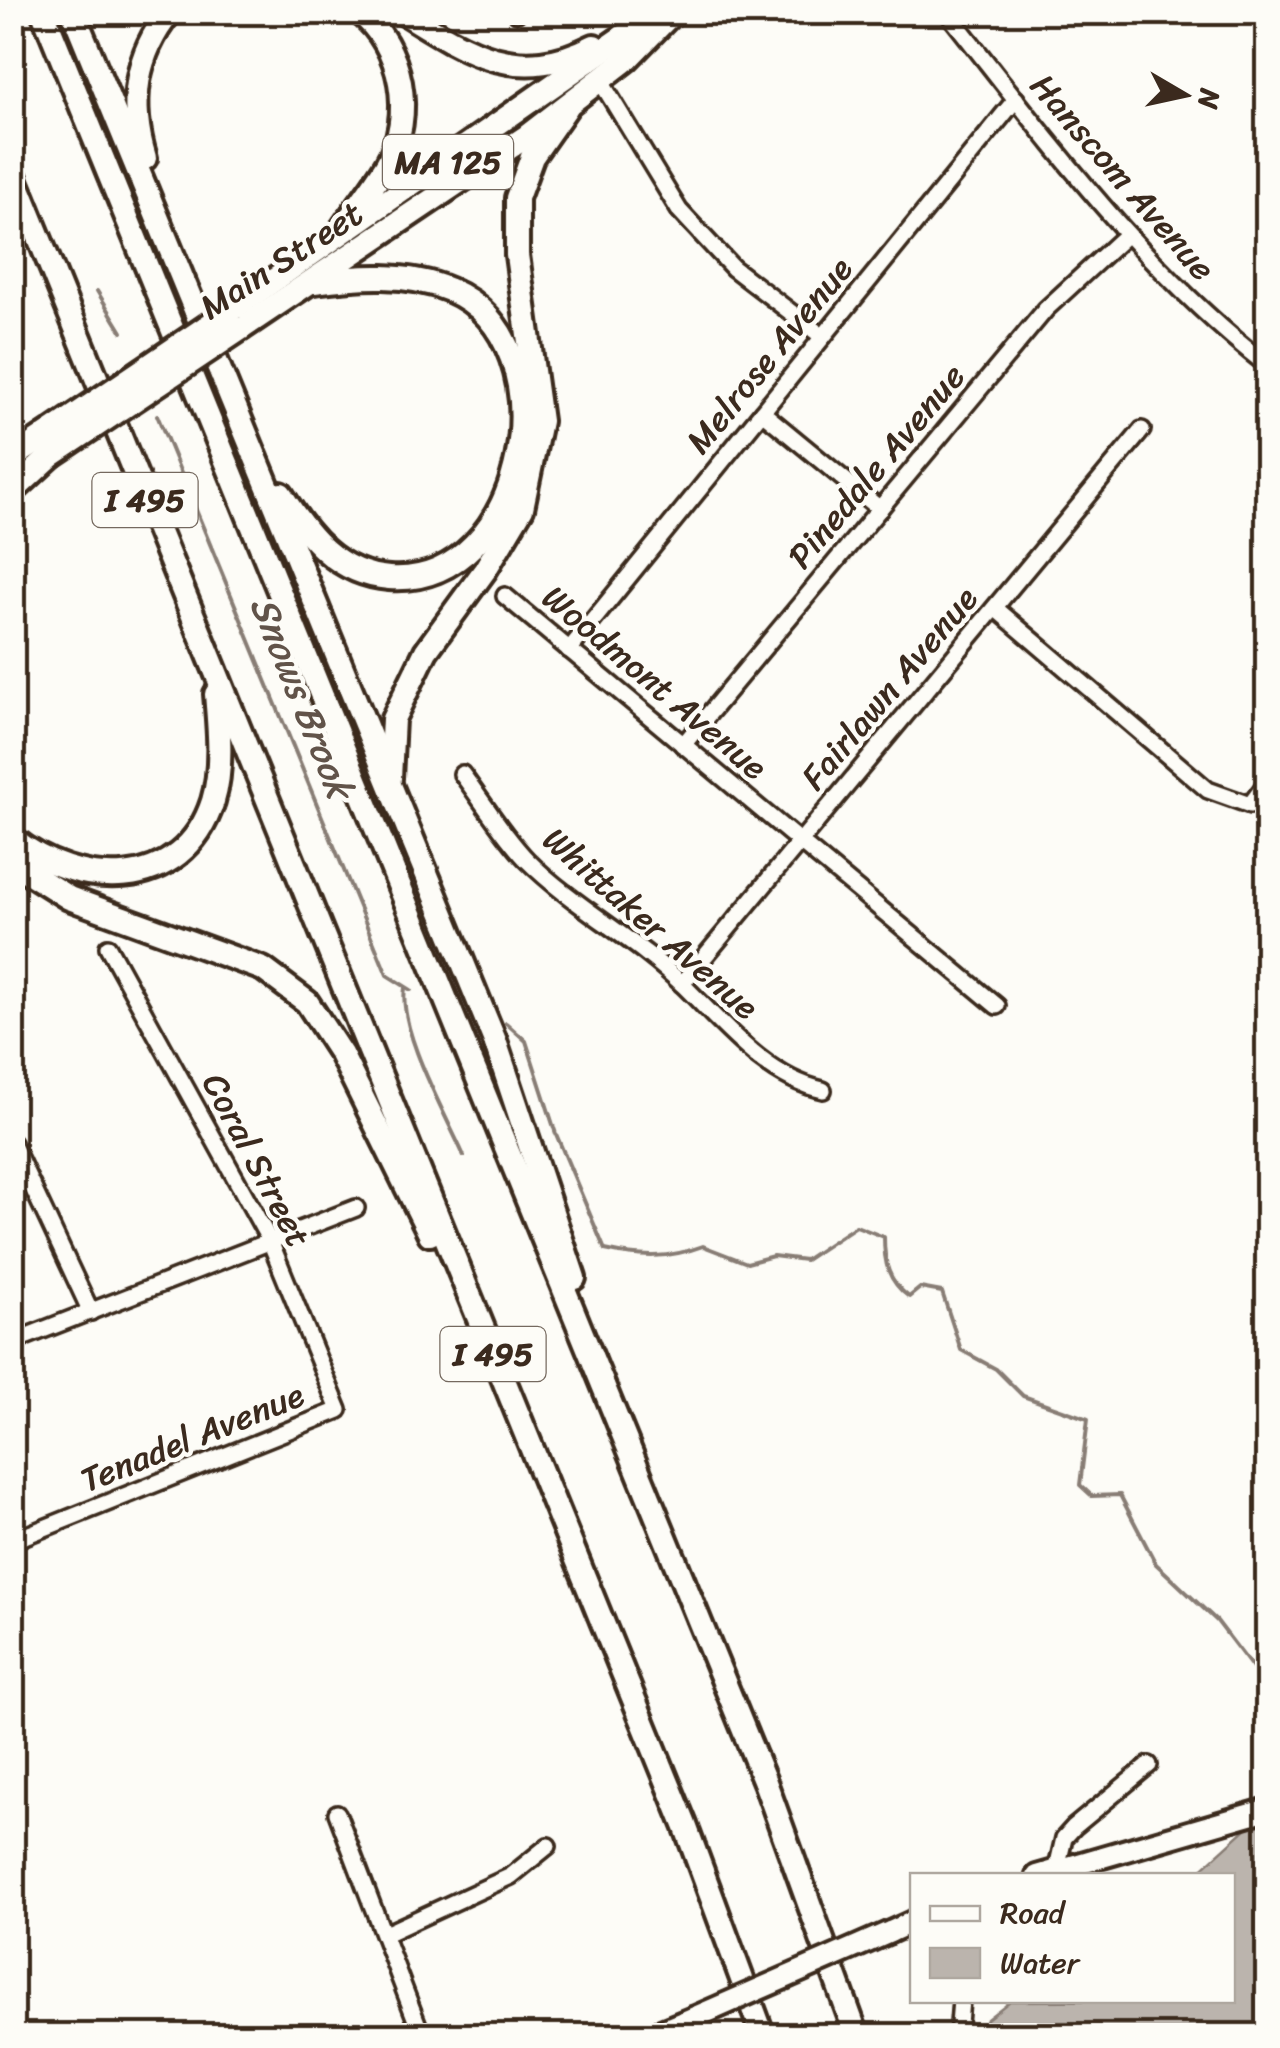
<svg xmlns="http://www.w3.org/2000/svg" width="1280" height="2048" viewBox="0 0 1280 2048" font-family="Sriracha,sans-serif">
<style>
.water{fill:#bbb4ad;stroke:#887d74;stroke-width:2.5}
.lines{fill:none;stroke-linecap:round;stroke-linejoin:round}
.stream{stroke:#887d74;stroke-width:4}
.minor-casing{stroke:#3b2a1e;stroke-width:22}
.major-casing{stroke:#3b2a1e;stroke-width:28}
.highway-casing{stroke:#3b2a1e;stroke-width:30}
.minor{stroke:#fdfcf7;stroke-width:15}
.major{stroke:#fdfcf7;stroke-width:20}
.highway{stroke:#fdfcf7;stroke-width:22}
.major-bridge-casing{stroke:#3b2a1e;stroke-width:28;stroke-linecap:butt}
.highway-bridge-casing{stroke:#3b2a1e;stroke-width:30;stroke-linecap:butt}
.major-bridge{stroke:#fdfcf7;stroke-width:20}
.highway-bridge{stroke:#fdfcf7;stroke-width:22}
.labels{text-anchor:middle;stroke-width:9;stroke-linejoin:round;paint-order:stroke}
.shield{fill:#fdfcf7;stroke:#75695f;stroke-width:2.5}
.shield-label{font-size:32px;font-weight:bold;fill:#3b2a1e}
.street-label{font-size:35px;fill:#3b2a1e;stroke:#fdfcf7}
.water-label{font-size:38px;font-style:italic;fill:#615349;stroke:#fdfcf7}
</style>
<rect width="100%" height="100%" fill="#fdfcf7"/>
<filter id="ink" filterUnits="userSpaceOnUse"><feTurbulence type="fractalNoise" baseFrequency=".01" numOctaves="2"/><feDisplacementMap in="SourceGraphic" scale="20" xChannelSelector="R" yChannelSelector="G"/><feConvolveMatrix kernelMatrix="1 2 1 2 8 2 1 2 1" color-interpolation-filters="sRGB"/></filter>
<g filter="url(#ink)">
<polygon class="water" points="1267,1821 1267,2035 981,2035 987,2019 1010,2001 1232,2000 1232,1876 1195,1875 1249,1826"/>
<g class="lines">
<g class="stream">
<polyline points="97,291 122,332"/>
<polyline points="157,415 387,975 411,990"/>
<path d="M405 988C398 1031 446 1115 464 1156"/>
<path d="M506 1023 526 1041 556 1134 605 1250C641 1258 668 1259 703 1246L747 1263 773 1256 805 1260 856 1226 884 1237C884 1263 888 1281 909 1297L920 1288 942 1292 961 1350 996 1369 1023 1396 1088 1419 1080 1485 1092 1496 1120 1495 1156 1564 1217 1621 1268 1688"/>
</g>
<defs>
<g id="minor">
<polyline points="517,12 517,13"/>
<path d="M947 12C1047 138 1140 267 1268 366"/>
<polyline points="600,80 679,210 733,268 823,337"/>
<polyline points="762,412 880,509"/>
<polyline points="505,596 997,1006"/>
<polyline points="995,608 1208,790 1250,805 1268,781"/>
<polyline points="569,650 1016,99"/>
<polyline points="683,745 1046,309 1125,236"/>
<path d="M462 774C483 802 503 835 527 860 574 907 636 939 683 985 723 1024 766 1078 823 1090"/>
<polyline points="682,984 1142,430"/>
<polyline points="12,1143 91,1312"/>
<polyline points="12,1342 356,1208"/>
<polyline points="12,1541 339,1410 270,1241 108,947"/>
<polyline points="337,1813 422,2036"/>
<polyline points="1057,1868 1064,1838 1074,1827 1149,1765"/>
<polyline points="385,1934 511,1876 548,1846"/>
<polyline points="958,2036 961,2000"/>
</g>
<g id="major">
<polyline points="1037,1876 1268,1809"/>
<polyline points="890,1932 912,1922"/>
<polyline points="649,2036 693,2018"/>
</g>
<g id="highway">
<polyline points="43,12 765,1782 857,2036"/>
<polyline points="73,12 495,1041 574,1278"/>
<path d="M403 12C468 53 518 85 594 46"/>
<path d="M145 158C129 105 134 56 170 12"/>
<polyline points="12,171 685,1825 763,2036"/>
<path d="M342 229C357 207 374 186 387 164 415 116 403 46 359 12"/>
<polyline points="234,308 658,12"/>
<polyline points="242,328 527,136 627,59 673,12"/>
<polyline points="12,458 45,436"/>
<polyline points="12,492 52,455"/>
<path d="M281 494C307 536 337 574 389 578 527 588 573 342 450 290 408 272 358 276 314 282"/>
<polyline points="390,778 393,719 426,651 485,570 522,508 540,421 517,255 517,198 532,157 567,107"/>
<path d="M12 838C77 891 183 895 213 801 223 768 219 729 216 694"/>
<polyline points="12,862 69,898 263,969 307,1002 341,1054 430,1234"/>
</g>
</defs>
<use href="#minor" class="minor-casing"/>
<use href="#major" class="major-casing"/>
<use href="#highway" class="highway-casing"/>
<use href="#minor" class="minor"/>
<use href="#major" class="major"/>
<use href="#highway" class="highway"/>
<defs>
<polyline id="major-bridge" points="693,2018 890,1932"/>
<g id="highway-bridge">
<polyline points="45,436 234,308"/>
<polyline points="52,455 242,328"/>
</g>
</defs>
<use href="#major-bridge" class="major-bridge-casing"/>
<use href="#highway-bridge" class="highway-bridge-casing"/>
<use href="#major-bridge" class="major-bridge"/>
<use href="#highway-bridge" class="highway-bridge"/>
</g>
</g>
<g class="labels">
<g class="shield">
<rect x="383" y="135" width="130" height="54" rx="8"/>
<rect x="92.5" y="473" width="105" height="54" rx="8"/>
<rect x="440.5" y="1327" width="105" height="54" rx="8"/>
</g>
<g class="shield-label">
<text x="448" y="173">MA 125</text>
<text x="145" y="511">I 495</text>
<text x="493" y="1365">I 495</text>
</g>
<g class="street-label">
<text transform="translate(1123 177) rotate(49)" y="12">Hanscom Avenue</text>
<text transform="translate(281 260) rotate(-33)" y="12">Main Street</text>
<text transform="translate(769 355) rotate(-51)" y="12">Melrose Avenue</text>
<text transform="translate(876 466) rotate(-50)" y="12">Pinedale Avenue</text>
<text transform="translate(655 682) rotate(40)" y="12">Woodmont Avenue</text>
<text transform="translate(889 688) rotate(-50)" y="12">Fairlawn Avenue</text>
<text transform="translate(651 923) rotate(41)" y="12">Whittaker Avenue</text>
<text transform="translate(257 1160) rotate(62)" y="12">Coral Street</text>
<text transform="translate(192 1437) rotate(-22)" y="12">Tenadel Avenue</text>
</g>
<g class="water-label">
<text transform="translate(302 697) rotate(68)" y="13">Snows Brook</text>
</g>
</g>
<rect width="1280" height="2048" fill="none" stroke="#fdfcf7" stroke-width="50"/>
<rect x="25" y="25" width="1230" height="1998" fill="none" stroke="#3b2a1e" stroke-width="4" filter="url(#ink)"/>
<rect x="910" y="1873" width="325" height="130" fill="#fdfcf7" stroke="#afa8a0" stroke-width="2.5"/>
<rect x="930" y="1906" width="50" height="15" fill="#fdfcf7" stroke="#afa8a0" stroke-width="2.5"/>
<text x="1000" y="1923" font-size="30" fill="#3b2a1e">Road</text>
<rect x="930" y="1948" width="50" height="30" fill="#bbb4ad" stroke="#afa8a0" stroke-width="2.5"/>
<text x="1000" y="1973" font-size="30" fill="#3b2a1e">Water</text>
<g transform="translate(1185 95) rotate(99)" stroke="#fdfcf7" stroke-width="8" paint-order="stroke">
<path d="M0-8L18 38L0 25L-18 38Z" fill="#3b2a1e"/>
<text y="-15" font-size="28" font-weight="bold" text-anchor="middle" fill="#3b2a1e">N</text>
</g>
</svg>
